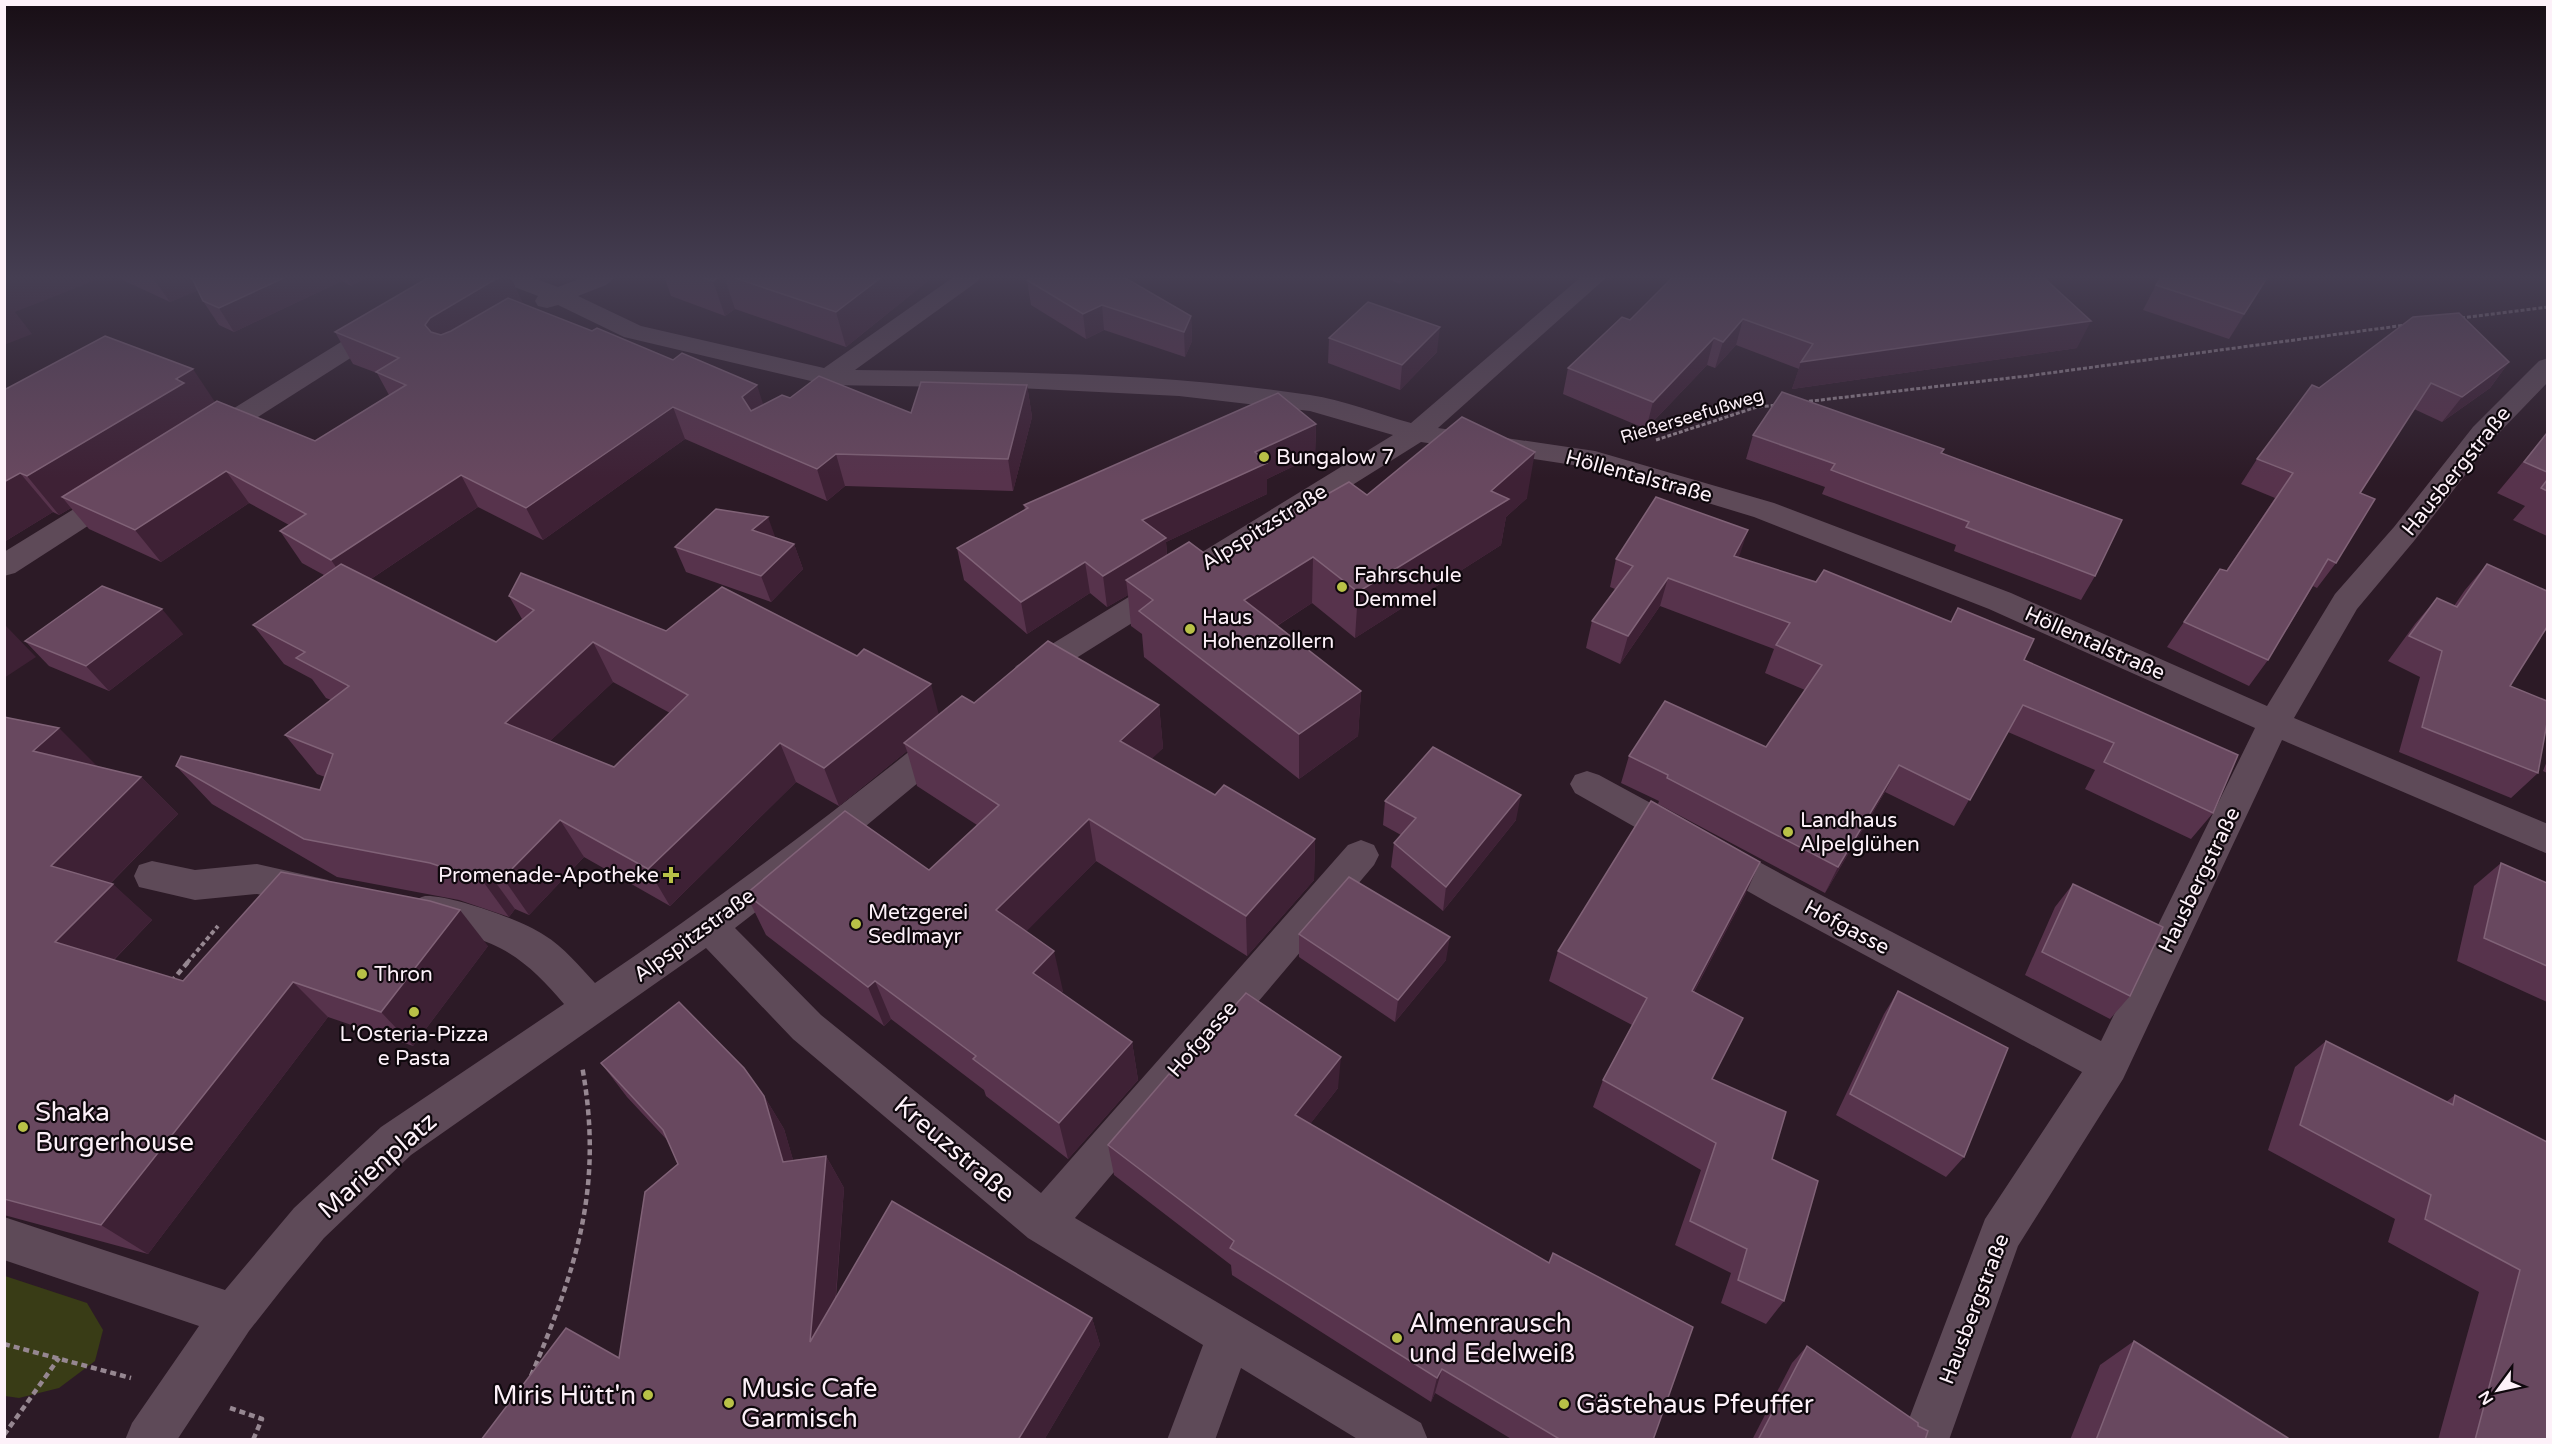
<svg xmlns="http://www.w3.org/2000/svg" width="2552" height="1444" viewBox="0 0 2552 1444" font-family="'Varela Round',sans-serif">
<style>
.green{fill:#393c16}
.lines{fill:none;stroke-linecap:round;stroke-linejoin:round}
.path-far2{stroke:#968791;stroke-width:3;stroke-dasharray:4 2;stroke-linecap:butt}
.path-far1{stroke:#968791;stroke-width:4;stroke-dasharray:4.5 3;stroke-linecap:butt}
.path{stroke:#968791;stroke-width:4.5;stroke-dasharray:6 4;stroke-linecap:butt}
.minor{fill:#5e4a58;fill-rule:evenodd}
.wall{fill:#57334c;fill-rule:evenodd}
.shaded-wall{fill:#3e2135}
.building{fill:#68485f;stroke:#806277;stroke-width:1.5;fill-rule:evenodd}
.poi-dot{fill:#b8c147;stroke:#0f080d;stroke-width:2}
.labels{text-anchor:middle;stroke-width:4.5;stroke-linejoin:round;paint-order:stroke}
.far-street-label{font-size:18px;fill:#fdf1f9;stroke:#0f080d}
.poi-label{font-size:21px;fill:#fdf1f9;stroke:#0f080d;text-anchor:start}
.street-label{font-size:21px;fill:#fdf1f9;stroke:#0f080d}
.near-poi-label{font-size:26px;fill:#fdf1f9;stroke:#0f080d;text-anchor:start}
.near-street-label{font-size:26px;fill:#fdf1f9;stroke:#0f080d}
</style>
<rect width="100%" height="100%" fill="#2c1a26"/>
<polygon class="green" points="5,1276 87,1303 103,1330 95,1361 59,1388 19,1398 5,1396"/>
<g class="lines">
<g class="path-far2">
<polyline points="2461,318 2548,307"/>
<polyline points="1803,402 2027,376 2406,325"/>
<polyline points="1656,440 1757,407 1778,405"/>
</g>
<polyline class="path-far1" points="187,963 218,926"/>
<g class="path">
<polyline points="171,982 188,962"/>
<polyline points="4,1344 131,1378"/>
<path d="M531 1376C577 1267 604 1186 582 1066"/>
<polyline points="230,1408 262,1419 253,1440"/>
<polyline points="4,1435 59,1358"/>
</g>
<g class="minor">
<path d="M495 276H528L558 287 587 276H617L606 285 578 296 641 326 824 368 955 276H982L978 281 855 370C1007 372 1160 372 1310 395 1344 400 1378 414 1411 423L1582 276H1608L1438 428 1595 451 1774 503 2011 593 2267 706 2335 594 2394 527 2473 427 2539 361 2548 358V382L2493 439 2414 541 2357 609 2294 718 2548 824V854L2282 740 2123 1079 2018 1246 1949 1440H1901L1985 1219 2082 1072 1772 905 1575 793 1570 784 1575 775 1587 771 1599 775 1798 883 2101 1041 2255 728 1989 609 1754 517 1593 468 1421 442 1038 682 1027 686 1016 682 1011 674 1016 666 1393 435 1310 411 1179 396 1018 388 828 385 624 337 558 305 547 308 538 306 535 301 538 296 499 281Z"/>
<polygon points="384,319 393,321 396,326 393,331 217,443 207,445 197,443 193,437 197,431 375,321"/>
<polygon points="118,485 128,488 132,494 128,500 15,573 4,576 4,552 108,488"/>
<path d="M948 726 960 730 965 739 960 748 849 840 735 928 821 1015 1041 1193 1348 845 1361 840 1374 845 1379 855 1374 865 1075 1218 1421 1423 1428 1440H1359L1241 1368 1215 1440H1167L1203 1345 1028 1238 793 1039 706 948 411 1155 324 1238 286 1284 249 1331 177 1440H125L132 1423 199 1326 4 1260V1217L225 1290 294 1208 381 1127 564 1004C538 973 511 947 471 937 451 932 431 930 412 923L407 912 412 901C416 900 421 897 425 896 451 895 522 920 544 935 564 947 579 966 595 983 713 903 826 819 936 730Z"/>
<polygon points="152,861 195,870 257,864 328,880 333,891 328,902 315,906 257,894 195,900 139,887 134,876 139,865"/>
</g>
</g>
<g class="wall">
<polygon points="114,276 369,276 351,286 342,281 234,332 219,325 203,301 198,290 170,302"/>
<path d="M431 276H510L522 303 763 404 790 398 911 413 1027 385 1032 417 1013 491 845 486 827 501 685 439 543 540 478 507 371 579 496 642 522 619 509 596 666 631 939 715 974 703 1159 705 1163 748 1151 759 1215 795 1315 839 1314 880 1247 956 1096 861 1026 931 1063 991 1061 993 1132 1042 1138 1080 1068 1159 986 1096 984 1090 891 1019 884 1026 766 935 746 894 929 870 977 825 917 786 907 751 839 806 796 782 670 906 584 857 529 915 515 909 509 917 459 900 337 877 212 804 176 766 320 790 325 777 317 774 285 735 331 700 326 698 312 679 284 664 253 625 324 575 302 563 280 531 289 525 249 503 161 562 89 529 71 508 59 515 53 512 4 542V390L216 402 315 441 389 395 377 373 353 364 335 332ZM613 682 670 713 614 767 550 741Z"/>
<polygon points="664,276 934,276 846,347 735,309 725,316 671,296"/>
<polygon points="1381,276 1411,276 1400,284"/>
<polygon points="1674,276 2077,348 1792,389 1799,369 1736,345 1715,368 1707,365 1646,429 1563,394 1568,368 1630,320"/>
<polygon points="2267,278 2229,339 2143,310 2156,285"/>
<polygon points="1027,280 1191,316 1192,341 1185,357 1104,330 1086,339 1031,305"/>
<polygon points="1329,338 1437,352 1400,390 1328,363"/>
<polygon points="2509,362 2490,388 2442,422 2414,409 2360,493 2336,563 2317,588 2313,586 2268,660 2249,686 2167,647 2220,569 2226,571 2275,498 2241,484 2257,459 2319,388"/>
<polygon points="1316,424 1315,456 1267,479 1267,494 1166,542 1167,555 1212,559 1367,495 1527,498 1506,517 1501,545 1355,638 1312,603 1277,626 1361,691 1358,736 1299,779 1144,657 1142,634 1131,626 1128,595 1107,607 1090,593 1027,634 964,580 957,548 1025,510 1024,505"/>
<polygon points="2547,433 2547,536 2513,520 2525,506 2497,493"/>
<polygon points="1753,435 1944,449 1942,453 2095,576 2081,600 1954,551 1956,545 1822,494 1825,487 1746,459"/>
<polygon points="775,537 794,544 803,569 771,602 686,572 675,547"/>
<polygon points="1739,557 2024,660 2213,813 2191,839 2085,789 2095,770 2008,732 1954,826 1885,792 1825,893 1658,804 1659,801 1621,783 1629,756 1766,747 1805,690 1765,673 1774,649 1660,606 1620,664 1586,648 1592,621 1615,589 1610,587 1616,559"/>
<polygon points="2487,564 2510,686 2538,773 2511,798 2399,752 2420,677 2388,661 2415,624 2437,598 2454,606 2465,590"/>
<polygon points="183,634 109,691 49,666 25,641"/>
<polygon points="4,717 97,766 96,766 141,777 178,814 111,883 152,920 114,960 183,981 488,946 413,1046 328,1017 148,1254 4,1215"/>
<polygon points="2547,761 2547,773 2543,771"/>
<polygon points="1385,801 1516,820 1443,911 1391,867 1394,843 1401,835 1383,825"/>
<polygon points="2501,863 2547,883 2547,1002 2457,961 2474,886"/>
<polygon points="2073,884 2130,996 2110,1019 2025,975 2055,907"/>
<polygon points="1746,893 1694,992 1712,1079 1772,1159 1784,1301 1766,1324 1721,1303 1731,1273 1675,1245 1701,1170 1593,1107 1603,1080 1632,1025 1549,981 1558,951"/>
<polygon points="1299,934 1446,960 1395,1022 1299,957"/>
<polygon points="1898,991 1964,1157 1946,1177 1836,1115 1884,1014"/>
<polygon points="2326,1041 2446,1102 2455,1095 2547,1142 2547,1440 2438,1440 2479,1292 2388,1242 2395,1219 2268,1150 2295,1067"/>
<polygon points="601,1063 764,1096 784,1129 793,1160 826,1156 844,1188 836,1298 1092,1318 1100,1345 1044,1440 481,1440 619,1358 678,1164 668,1141 627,1097"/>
<polygon points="1172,1076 1338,1088 1310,1124 1653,1440 1513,1440 1435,1393 1431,1402 1232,1275 1231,1265 1114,1175 1108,1145"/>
<polygon points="2134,1341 2288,1440 2070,1440 2100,1365"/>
<polygon points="1807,1346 1925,1440 1752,1440 1792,1363"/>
</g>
<g class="shaded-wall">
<polygon points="4,276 103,276 104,277 15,312 32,334 4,345"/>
<polygon points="159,276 193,276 202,289 170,302 153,278"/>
<polygon points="288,276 339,276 342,281 234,332 219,308"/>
<polygon points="346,276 369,276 351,286"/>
<polygon points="501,276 510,276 523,303 447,349 442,356 425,325 430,318"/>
<polygon points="721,276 724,276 735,309 725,316 713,281"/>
<polygon points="883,276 934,276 846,347 836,312"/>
<polygon points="1401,276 1411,276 1400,284"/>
<polygon points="1102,305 1104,330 1086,339 1083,314"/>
<polygon points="1191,316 1192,341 1185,357 1184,332"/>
<polygon points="1743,319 1736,345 1715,368 1723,342"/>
<polygon points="2091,321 2077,348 1792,389 1801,362"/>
<polygon points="1440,327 1437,352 1400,390 1402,365"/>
<polygon points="1714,338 1707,365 1646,429 1653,402"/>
<polygon points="2509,362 2490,388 2442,422 2462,397"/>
<polygon points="193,369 219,408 62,497 71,508 59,515 27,476"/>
<polygon points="757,385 767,416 753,429 742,397"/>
<polygon points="1027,385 1032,417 1013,491 1008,459"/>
<polygon points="673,407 685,439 543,540 526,508"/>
<polygon points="1316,424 1315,456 1267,479 1267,494 1166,542 1168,570 1126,580 1128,595 1107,607 1103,576 1142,520 1255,452"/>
<polygon points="1535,452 1527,498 1506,517 1501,545 1355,638 1358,592 1491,491"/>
<polygon points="836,454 845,486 827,501 817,469"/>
<polygon points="226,471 249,503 161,562 135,530"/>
<polygon points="20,473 53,512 4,542 4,482"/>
<polygon points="461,475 478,507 353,591 331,560"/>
<polygon points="768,517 777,542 752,530"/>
<polygon points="1748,530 1739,557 1734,556"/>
<polygon points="794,544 803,569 771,602 761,576"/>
<polygon points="1313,557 1312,603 1245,646 1244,600"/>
<polygon points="1085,562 1090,593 1027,634 1021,602"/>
<polygon points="1668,578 1660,606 1620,664 1628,636"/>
<polygon points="162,609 183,634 109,691 86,666"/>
<polygon points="4,624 36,657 4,678"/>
<polygon points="593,642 613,682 529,761 505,723"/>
<polygon points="931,684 941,723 904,743 907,751 839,806 824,768"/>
<polygon points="1361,691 1358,736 1299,779 1299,734"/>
<polygon points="1159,705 1163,748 1126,784 1120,741"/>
<polygon points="59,728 97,766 72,789 33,751"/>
<polygon points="780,743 796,782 670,906 648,869"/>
<polygon points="1899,765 1885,792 1825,893 1838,867"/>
<polygon points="141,777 178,814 92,902 51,866"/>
<polygon points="1521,795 1516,820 1443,911 1446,887"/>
<polygon points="1089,819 1096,861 1007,951 996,910"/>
<polygon points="560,820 584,857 529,915 503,878"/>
<polygon points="1315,839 1314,880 1247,956 1246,916"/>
<polygon points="1760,862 1746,893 1679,1020 1692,991"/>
<polygon points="488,872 515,909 509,917 482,880"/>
<polygon points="113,884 152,920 97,977 55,942"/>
<polygon points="460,910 488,946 413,1046 381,1012"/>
<polygon points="1450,937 1446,960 1395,1022 1398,1000"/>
<polygon points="1054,951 1063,991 1042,1012 1033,973"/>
<polygon points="875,981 891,1019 884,1026 868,987"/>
<polygon points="293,982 328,1017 148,1254 101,1225"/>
<polygon points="1132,1042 1138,1080 1068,1159 1059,1123"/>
<polygon points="1341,1057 1338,1088 1294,1145 1295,1115"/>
<polygon points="764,1096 784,1129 803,1194 783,1162"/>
<polygon points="826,1156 844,1188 830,1369 810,1342"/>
<polygon points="1092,1318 1100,1345 1044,1440 1018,1440"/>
<polygon points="1442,1369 1435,1393 1431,1402 1437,1378"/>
</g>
<g class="building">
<polygon points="191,276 288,276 219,308 203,301"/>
<polygon points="431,276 501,276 430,318 425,325 431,332 441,335 451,331 508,298 592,331 597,328 673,360 682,353 757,385 742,397 751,411 782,395 790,398 819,376 911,413 921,382 1027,385 1008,459 836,454 817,469 673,407 526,508 461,475 331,560 280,531 306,514 226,471 135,530 62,497 217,401 315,441 406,385 376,372 399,358 335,332"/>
<polygon points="699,276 721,276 713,281"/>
<polygon points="729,276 883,276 836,312"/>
<polygon points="1036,276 1122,276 1191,316 1184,332 1102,305 1083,314 1027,280"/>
<polygon points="1674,276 2042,276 2091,321 1801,362 1813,344 1743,319 1723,342 1714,338 1653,402 1568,368 1622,317 1630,320"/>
<polygon points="2162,276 2261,276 2267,278 2244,314 2156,285"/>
<polygon points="1368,302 1440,327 1402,365 1329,338"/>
<polygon points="2459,313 2509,362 2462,397 2431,383 2360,493 2375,499 2336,563 2328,559 2268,660 2184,622 2220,569 2227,571 2293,473 2257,459 2312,385 2319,388 2413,317"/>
<polygon points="105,336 193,369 176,379 184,383 27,476 20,473 4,482 4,390"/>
<polygon points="1782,392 1944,449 1941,453 2122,520 2095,576 1966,527 1969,522 1831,470 1835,464 1753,435"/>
<polygon points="1278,393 1316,424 1255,452 1267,463 1142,520 1166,538 1103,576 1085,562 1021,602 957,548 1028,508 1024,505"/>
<polygon points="1462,417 1535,452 1491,491 1509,499 1358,592 1313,557 1244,600 1361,691 1299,734 1139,611 1153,600 1126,580 1189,542 1212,559 1349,482 1367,495"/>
<polygon points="2547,433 2547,472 2524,462"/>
<polygon points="2547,480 2547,491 2541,488"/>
<polygon points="1656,497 1748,530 1734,556 1816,582 1824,570 1951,622 1958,608 2034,639 2024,660 2238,755 2213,813 2104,762 2114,743 2023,705 1970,800 1899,765 1838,867 1667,778 1668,775 1629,756 1665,701 1766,747 1822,665 1776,645 1790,623 1668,578 1628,636 1592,621 1633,566 1616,559"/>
<polygon points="716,509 768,517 752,530 794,544 761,576 675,547"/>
<path d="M341 564 496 642 534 610 509 596 521 573 666 631 722 587 857 656 864 649 931 684 824 768 780 743 648 869 560 820 503 878 488 872 482 880 430 863 304 839 176 766 181 756 320 790 333 754 285 735 349 686 296 658 305 652 253 625ZM593 642 688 695 614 767 505 723Z"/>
<polygon points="2487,564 2547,591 2547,627 2510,686 2547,701 2547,723 2538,773 2422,727 2442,651 2409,636 2437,598 2457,607"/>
<polygon points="102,586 162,609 86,666 25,641"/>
<polygon points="1048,641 1159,705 1120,741 1215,795 1224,785 1315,839 1246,916 1089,819 996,910 1054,951 1033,973 1132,1042 1059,1123 973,1059 976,1056 875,981 868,987 746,894 845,811 929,870 999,805 904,743 962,696 974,703"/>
<polygon points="4,717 59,728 33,751 141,777 51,866 113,884 55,942 183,981 281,872 430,901 460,910 381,1012 293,982 101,1225 4,1199"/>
<polygon points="1433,747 1521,795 1446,887 1394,843 1416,818 1385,801"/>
<polygon points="1651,801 1760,862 1692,991 1743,1018 1712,1079 1786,1112 1772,1159 1818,1181 1784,1301 1738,1280 1747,1249 1690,1221 1716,1143 1603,1080 1647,998 1558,951"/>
<polygon points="2501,863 2547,883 2547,966 2484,938"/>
<polygon points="1349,877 1450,937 1398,1000 1299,934"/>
<polygon points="2073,884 2163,927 2130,996 2042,952"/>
<polygon points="1898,991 2008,1048 1964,1157 1850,1094"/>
<polygon points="1246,993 1341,1057 1295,1115 1549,1263 1553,1253 1693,1327 1653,1440 1561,1440 1442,1369 1437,1378 1230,1248 1234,1241 1108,1145 1169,1074 1172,1076"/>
<polygon points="679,1002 744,1068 764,1096 783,1162 826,1156 810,1342 892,1201 1092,1318 1018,1440 481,1440 566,1328 619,1358 645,1192 678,1164 663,1130 601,1063"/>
<polygon points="2326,1041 2453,1105 2455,1095 2547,1142 2547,1440 2475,1440 2520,1270 2425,1219 2431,1195 2300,1125"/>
<polygon points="2134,1341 2288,1438 2288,1440 2096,1440"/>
<polygon points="1807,1346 1918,1423 1918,1426 1928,1431 1925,1440 1758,1440"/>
</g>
<linearGradient id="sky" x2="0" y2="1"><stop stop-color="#180e15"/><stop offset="0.58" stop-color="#453e52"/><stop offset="1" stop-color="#453e52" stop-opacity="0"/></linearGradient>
<rect width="2552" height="478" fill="url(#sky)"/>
<g class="poi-dot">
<circle cx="1264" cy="457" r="6"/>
<circle cx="1342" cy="587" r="6"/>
<circle cx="1190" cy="629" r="6"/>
<circle cx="1788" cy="832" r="6"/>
<path d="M668 866h6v6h6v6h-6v6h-6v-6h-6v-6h6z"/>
<circle cx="856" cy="924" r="6"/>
<circle cx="362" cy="974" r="6"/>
<circle cx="414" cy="1012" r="6"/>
<circle cx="23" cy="1127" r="6"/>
<circle cx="1397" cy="1338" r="6"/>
<circle cx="648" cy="1395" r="6"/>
<circle cx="729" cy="1403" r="6"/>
<circle cx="1564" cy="1404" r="6"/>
</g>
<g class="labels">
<g class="far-street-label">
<text transform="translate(1692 416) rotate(-17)" y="6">Rießerseefußweg</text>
</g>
<g class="poi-label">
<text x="1276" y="464">Bungalow 7</text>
<text x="1354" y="582">Fahrschule<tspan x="1354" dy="24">Demmel</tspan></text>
<text x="1202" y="624">Haus<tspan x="1202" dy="24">Hohenzollern</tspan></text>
<text x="1800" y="827">Landhaus<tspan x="1800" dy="24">Alpelglühen</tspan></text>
<text x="659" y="882" text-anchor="end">Promenade-Apotheke</text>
<text x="868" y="919">Metzgerei<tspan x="868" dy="24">Sedlmayr</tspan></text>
<text x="374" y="981">Thron</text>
<text x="414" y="1041" text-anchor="middle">L'Osteria-Pizza<tspan x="414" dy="24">e Pasta</tspan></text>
</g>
<g class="street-label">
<text transform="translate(2456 471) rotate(-51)" y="7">Hausbergstraße</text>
<text transform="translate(1639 476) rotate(15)" y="7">Höllentalstraße</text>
<text transform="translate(1264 527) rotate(-32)" y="7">Alpspitzstraße</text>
<text transform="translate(2095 643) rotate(24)" y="7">Höllentalstraße</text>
<text transform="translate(2199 880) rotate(-64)" y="7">Hausbergstraße</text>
<text transform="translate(1847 927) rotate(28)" y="7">Hofgasse</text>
<text transform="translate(694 935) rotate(-36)" y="7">Alpspitzstraße</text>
<text transform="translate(1202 1039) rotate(-49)" y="7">Hofgasse</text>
<text transform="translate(1974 1309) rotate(-69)" y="7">Hausbergstraße</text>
</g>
<g class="near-poi-label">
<text x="35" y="1121">Shaka<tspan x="35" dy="30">Burgerhouse</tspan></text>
<text x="1409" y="1332">Almenrausch<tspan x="1409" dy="30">und Edelweiß</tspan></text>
<text x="741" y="1397">Music Cafe<tspan x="741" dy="30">Garmisch</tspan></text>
<text x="636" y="1404" text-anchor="end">Miris Hütt'n</text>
<text x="1576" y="1413">Gästehaus Pfeuffer</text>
</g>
<g class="near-street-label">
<text transform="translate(955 1149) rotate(40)" y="9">Kreuzstraße</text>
<text transform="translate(377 1165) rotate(-41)" y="9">Marienplatz</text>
</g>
</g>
<rect width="2552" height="1444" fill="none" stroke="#fdf1f9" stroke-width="12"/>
<g transform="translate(2498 1390) rotate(237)" stroke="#0f080d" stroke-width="4.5" paint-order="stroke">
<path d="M0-4.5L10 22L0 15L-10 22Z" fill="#fdf1f9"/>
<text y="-9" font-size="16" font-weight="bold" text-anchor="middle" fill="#fdf1f9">N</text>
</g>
</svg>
